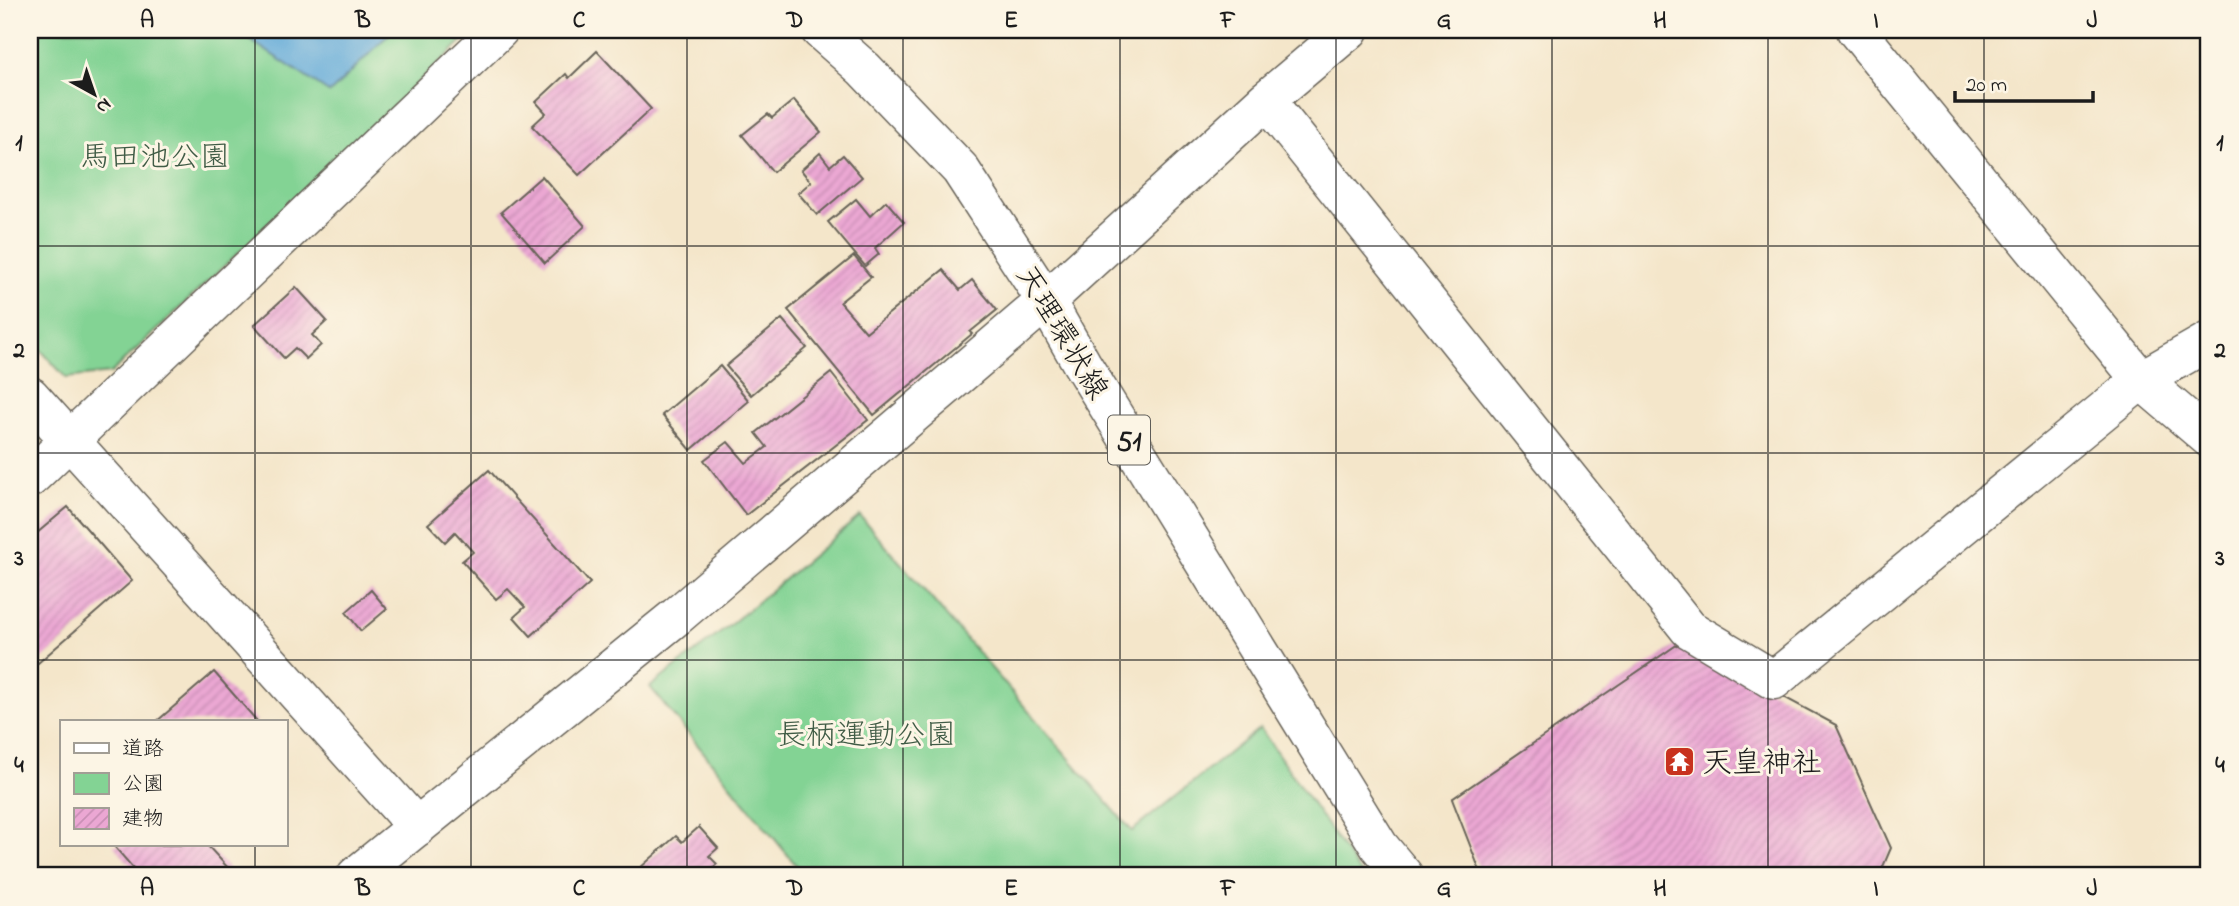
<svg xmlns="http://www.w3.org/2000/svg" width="2239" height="906" viewBox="0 0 2239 906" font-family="'Indie Flower','Klee One',sans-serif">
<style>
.green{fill:#83d394;stroke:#507858;stroke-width:2}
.water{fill:#62aad9;stroke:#3f637a;stroke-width:2}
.building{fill:url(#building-hatch)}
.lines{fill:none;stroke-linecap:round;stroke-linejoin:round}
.minor-casing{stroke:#686359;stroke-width:41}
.tertiary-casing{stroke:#686359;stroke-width:41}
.primary-casing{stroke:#686359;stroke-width:41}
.minor{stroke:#fff;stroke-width:38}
.tertiary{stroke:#fff;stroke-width:38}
.primary{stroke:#fff;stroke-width:38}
.grid{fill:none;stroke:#1c1c1c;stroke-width:2;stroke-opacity:0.55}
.labels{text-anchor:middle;stroke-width:6;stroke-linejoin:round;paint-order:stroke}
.shield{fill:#fcf5e5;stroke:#5f5d58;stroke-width:2}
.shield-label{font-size:28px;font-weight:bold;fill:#1c1c1c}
.park-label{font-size:30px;fill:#405c46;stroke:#fcf5e5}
.street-label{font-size:30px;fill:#1c1c1c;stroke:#fcf5e5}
.poi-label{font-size:30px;fill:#1c1c1c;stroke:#fcf5e5;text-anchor:start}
.neatline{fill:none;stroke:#1c1c1c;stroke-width:2.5}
.grid-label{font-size:23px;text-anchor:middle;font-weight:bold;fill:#1c1c1c}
</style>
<defs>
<pattern id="building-hatch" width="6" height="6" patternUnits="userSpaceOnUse" patternTransform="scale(1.75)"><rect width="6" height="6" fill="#eba7d3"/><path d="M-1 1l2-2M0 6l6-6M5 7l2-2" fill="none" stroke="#c98fb5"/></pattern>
</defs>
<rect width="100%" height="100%" fill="#fcf5e5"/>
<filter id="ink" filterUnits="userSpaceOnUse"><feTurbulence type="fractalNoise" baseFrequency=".0143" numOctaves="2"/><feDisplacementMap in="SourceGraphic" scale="14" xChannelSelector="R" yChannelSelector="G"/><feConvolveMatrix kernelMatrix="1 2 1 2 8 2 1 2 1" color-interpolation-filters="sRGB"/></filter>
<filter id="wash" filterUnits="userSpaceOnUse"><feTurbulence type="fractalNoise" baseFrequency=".00686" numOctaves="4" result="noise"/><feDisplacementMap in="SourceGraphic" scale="28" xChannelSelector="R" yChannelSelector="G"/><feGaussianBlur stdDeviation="1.57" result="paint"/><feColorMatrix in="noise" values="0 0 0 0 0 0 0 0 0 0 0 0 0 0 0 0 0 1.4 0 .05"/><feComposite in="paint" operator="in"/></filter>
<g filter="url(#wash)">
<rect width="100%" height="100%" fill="#f4e6ca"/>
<g class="green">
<polygon points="30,30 474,30 111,373 66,378 30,338"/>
<polygon points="860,516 1132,831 1260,728 1362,876 805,876 650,687 724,630"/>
</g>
<polygon class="water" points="235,30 393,30 330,93"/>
<g id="blocks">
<g class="building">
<polygon points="597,51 651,109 579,175 532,126 546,113 536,102 566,74 569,78"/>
<polygon points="794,100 821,132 773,172 742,135 768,114 772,118"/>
<polygon points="820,153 830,166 843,155 862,177 817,215 798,193 811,182 801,170"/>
<polygon points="542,176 585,226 545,263 501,212"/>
<polygon points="856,199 870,216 886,201 904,222 875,248 879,254 865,266 828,222"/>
<polygon points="854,256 871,277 840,302 866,332 943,270 960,290 972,280 997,310 970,332 972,334 874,415 788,310"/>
<polygon points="296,287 327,321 312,335 321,345 306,359 295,348 284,358 254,325"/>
<polygon points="782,319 807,348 751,395 726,366"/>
<polygon points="720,366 749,401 691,450 662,415"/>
<polygon points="831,373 868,420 746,515 704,460 728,442 746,463 767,447 756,433"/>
<polygon points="489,470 590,583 531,636 514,617 525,607 508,589 496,599 462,561 473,552 455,532 445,542 428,524"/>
<polygon points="68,507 132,581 30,670 30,539"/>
<polygon points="371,590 387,609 361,631 346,612"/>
<polygon points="1681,642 1836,725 1891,848 1879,876 1482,876 1452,799"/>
<polygon points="214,672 257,721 255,722 156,722"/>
<polygon points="699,827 718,848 709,856 717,864 704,876 631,876 676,836 682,842"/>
<polygon points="113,845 207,845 230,870 223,876 140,876"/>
</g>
</g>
</g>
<g filter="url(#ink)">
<use href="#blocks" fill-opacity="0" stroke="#686359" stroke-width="2"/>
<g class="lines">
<defs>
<g id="minor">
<polyline points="1856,30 2141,380 2209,438"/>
<polyline points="1266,100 1689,629 1774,680 2141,380 2209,341"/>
<polyline points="1046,301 1266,100 1349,30"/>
<polyline points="30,478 499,30"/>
</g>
<g id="tertiary">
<polyline points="30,396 417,827"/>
<polyline points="356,876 677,616 1046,301"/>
</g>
<polyline id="primary" points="820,30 864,69 960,169 1046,301 1082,364 1379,846 1404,876"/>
</defs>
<use href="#minor" class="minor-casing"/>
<use href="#tertiary" class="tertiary-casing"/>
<use href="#primary" class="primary-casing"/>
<use href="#minor" class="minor"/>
<use href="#tertiary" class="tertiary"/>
<use href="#primary" class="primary"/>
</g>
</g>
<path class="grid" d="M255 30V722M471 30V876M687 30V876M903 30V876M1120 30V876M1336 30V876M1552 30V876M1768 30V876M1984 30V876M30 246H2209M30 453H2209M30 660H2209M255 845V876"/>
<defs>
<symbol id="temple-square" viewBox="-11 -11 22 22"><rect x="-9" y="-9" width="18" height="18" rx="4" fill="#c8321e" stroke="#fcf5e5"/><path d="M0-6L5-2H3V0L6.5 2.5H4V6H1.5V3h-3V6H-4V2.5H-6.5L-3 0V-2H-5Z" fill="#fff"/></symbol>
</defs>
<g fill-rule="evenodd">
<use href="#temple-square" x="1662" y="744" width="35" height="35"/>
</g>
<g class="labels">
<rect class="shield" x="1108" y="415.5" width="42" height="49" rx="5"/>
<g class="shield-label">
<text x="1129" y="450">51</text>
</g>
<g class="park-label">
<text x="155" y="166">馬田池公園</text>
<text x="866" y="744">長柄運動公園</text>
</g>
<g class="street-label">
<text transform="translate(1063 332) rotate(59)" y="10">天理環状線</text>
</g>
<g class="poi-label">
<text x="1702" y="772">天皇神社</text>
</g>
</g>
<rect width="2239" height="906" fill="none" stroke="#fcf5e5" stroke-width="77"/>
<rect x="60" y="720" width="228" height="126" fill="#fcf5e5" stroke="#a29e95" stroke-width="2"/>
<rect x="74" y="743" width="35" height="10" fill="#ffffff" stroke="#a29e95" stroke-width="2"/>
<text x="122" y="755" font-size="21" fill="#1c1c1c">道路</text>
<rect x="74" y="773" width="35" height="21" fill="#83d394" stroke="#a29e95" stroke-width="2"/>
<text x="122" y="790" font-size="21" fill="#1c1c1c">公園</text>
<rect x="74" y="808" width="35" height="21" fill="url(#building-hatch)" stroke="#a29e95" stroke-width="2"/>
<text x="122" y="825" font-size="21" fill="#1c1c1c">建物</text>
<g transform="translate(94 94) rotate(140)" stroke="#fcf5e5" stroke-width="5" paint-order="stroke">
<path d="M0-5L12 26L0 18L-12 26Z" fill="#1c1c1c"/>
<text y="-10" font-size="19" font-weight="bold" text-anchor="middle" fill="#1c1c1c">N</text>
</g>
<path d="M1955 91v10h138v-10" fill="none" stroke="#1c1c1c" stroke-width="3.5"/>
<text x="1966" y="91" font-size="21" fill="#1c1c1c" stroke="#fcf5e5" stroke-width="5" paint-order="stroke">20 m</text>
<rect x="38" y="38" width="2162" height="829" class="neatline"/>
<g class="grid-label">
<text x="147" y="27">A</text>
<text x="363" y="27">B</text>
<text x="579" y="27">C</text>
<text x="795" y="27">D</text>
<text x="1011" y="27">E</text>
<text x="1228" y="27">F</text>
<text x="1444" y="27">G</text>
<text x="1660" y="27">H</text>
<text x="1876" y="27">I</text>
<text x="2092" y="27">J</text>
<text x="19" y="150">1</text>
<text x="2220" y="150">1</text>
<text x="19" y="357">2</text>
<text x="2220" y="357">2</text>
<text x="19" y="565">3</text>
<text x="2220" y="565">3</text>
<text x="19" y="772">4</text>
<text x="2220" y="772">4</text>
<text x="147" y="895">A</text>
<text x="363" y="895">B</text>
<text x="579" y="895">C</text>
<text x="795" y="895">D</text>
<text x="1011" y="895">E</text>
<text x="1228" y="895">F</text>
<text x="1444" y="895">G</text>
<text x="1660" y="895">H</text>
<text x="1876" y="895">I</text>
<text x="2092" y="895">J</text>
</g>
</svg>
